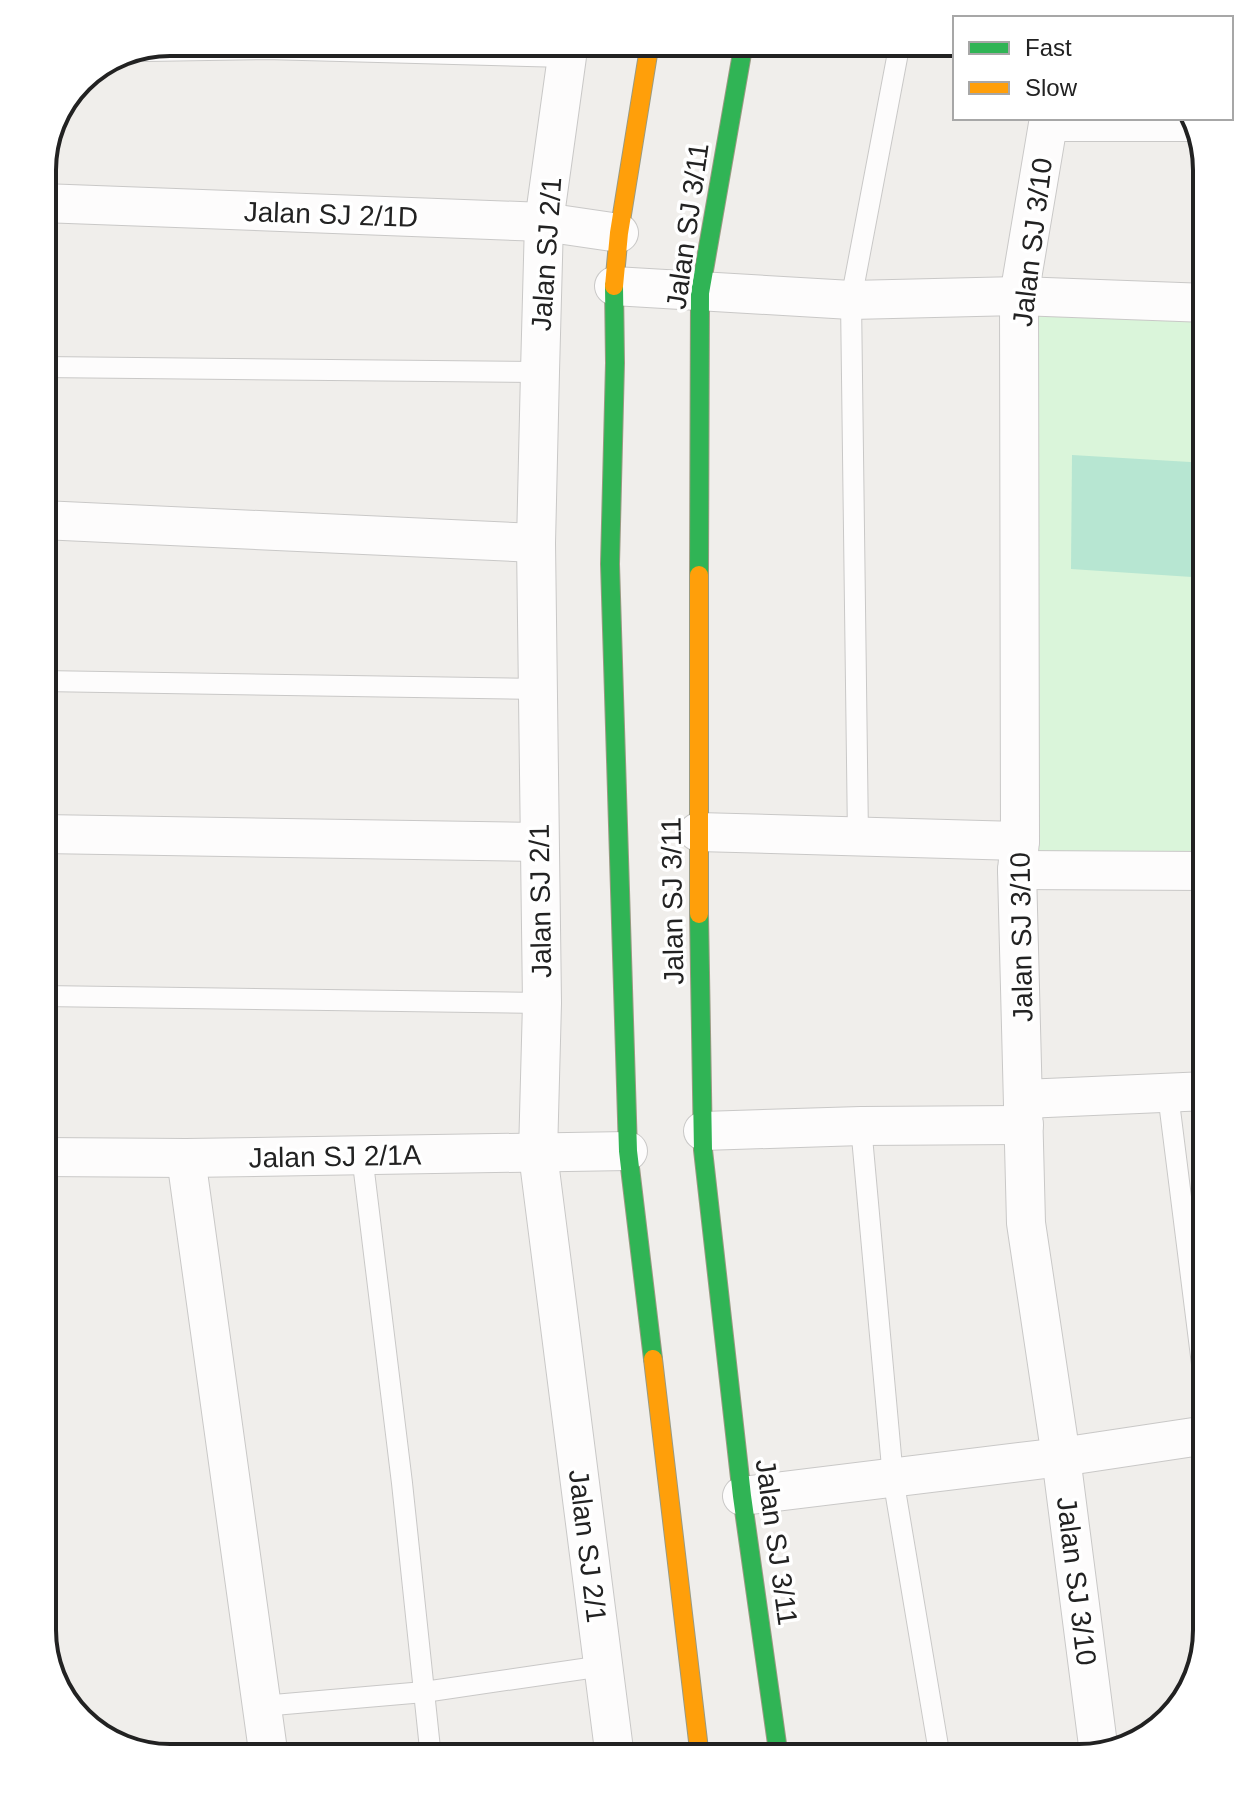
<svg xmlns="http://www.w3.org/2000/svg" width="1249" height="1800" viewBox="0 0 1249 1800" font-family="Helvetica,sans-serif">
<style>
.park{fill:#daf5da}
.pitch{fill:#b7e6d2}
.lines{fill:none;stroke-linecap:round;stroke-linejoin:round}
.lane-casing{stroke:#c9c8c7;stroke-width:22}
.street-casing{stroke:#c9c8c7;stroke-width:40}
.fast-casing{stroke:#999a82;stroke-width:20}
.slow-casing{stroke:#999a82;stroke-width:20}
.lane{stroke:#fdfcfc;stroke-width:20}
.street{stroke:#fdfcfc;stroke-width:38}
.fast{stroke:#30b455;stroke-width:18}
.slow{stroke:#ff9f0a;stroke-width:18}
.labels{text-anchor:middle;stroke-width:7;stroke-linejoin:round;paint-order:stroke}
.street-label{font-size:28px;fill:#222;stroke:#fff}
.rim{fill:none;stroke:#222;stroke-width:4}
</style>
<rect width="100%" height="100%" fill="#f0eeeb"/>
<polygon class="park" points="1022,316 1207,317 1207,869 1027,872"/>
<polygon class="pitch" points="1072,455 1207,463 1207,578 1071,569"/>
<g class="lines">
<defs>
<g id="lane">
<polyline points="145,51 265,49 566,57"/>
<polyline points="1046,131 1197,131"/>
<polyline points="42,367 540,372"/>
<polyline points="42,681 540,689"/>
<polyline points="858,838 851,300 900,42"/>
<polyline points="42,996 542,1003"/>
<polyline points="1168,1094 1207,1404"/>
<polyline points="861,1126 893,1478 940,1758"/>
<polyline points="362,1155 402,1483 431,1758"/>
<polyline points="262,1706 424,1692 603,1666"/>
</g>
<g id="street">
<polyline points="569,42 544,222 540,372 536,543 542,1003 538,1154 615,1758"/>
<polyline points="1049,118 1019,296 1020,841 1017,870 1026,1223 1061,1457 1099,1753"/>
<polyline points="42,203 544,222 619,233"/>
<polyline points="614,286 851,300 1019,296 1207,303"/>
<polyline points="42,520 536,543"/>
<polyline points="698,832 1020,841"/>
<polyline points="42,834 538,842"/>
<polyline points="1017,870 1207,871"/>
<polyline points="1024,1099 1207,1091"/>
<polyline points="703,1131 861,1126 1024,1125"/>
<polyline points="42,1157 186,1158 628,1151"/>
<polyline points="186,1158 269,1758"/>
<polyline points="742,1496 1061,1457 1207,1435"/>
</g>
<g id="fast">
<polyline points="614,286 615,363 610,564 628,1151 653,1359"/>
<polyline points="699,575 700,293 744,42"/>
<polyline points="699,914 703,1150 742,1496 779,1758"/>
</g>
<g id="slow">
<polyline points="614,286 619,233 650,42"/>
<polyline points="699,575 699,914"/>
<polyline points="653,1359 700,1758"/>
</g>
</defs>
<use href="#lane" class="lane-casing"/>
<use href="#street" class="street-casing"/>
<use href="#fast" class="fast-casing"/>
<use href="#slow" class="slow-casing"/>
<use href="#lane" class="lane"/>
<use href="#street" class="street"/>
<use href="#fast" class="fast"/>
<use href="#slow" class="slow"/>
</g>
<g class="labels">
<g class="street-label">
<text transform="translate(331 214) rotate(2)" y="10">Jalan SJ 2/1D</text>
<text transform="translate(687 226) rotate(-82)" y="10">Jalan SJ 3/11</text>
<text transform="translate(1032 242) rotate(-83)" y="10">Jalan SJ 3/10</text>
<text transform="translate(546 254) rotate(-86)" y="10">Jalan SJ 2/1</text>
<text transform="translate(540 901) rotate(-91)" y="10">Jalan SJ 2/1</text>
<text transform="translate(672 901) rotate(-91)" y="10">Jalan SJ 3/11</text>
<text transform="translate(1021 937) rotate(-91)" y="10">Jalan SJ 3/10</text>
<text transform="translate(335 1156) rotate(-1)" y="10">Jalan SJ 2/1A</text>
<text transform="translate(777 1542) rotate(82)" y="10">Jalan SJ 3/11</text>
<text transform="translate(588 1546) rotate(83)" y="10">Jalan SJ 2/1</text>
<text transform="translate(1077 1581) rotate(83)" y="10">Jalan SJ 3/10</text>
</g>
</g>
<path d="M0 0H1249V1800H0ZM170 56H1079A114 114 0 0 1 1193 170V1630A114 114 0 0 1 1079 1744H170A114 114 0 0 1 56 1630V170A114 114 0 0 1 170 56Z" fill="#fff" fill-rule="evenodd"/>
<path class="rim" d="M170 56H1079A114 114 0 0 1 1193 170V1630A114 114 0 0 1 1079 1744H170A114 114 0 0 1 56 1630V170A114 114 0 0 1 170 56Z"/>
<rect x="953" y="16" width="280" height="104" fill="#ffffff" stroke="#a7a7a7" stroke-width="2"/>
<rect x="969" y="42" width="40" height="12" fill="#30b455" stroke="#a7a7a7" stroke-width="2"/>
<text x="1025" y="56" font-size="24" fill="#222222">Fast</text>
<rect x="969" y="82" width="40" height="12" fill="#ff9f0a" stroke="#a7a7a7" stroke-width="2"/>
<text x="1025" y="96" font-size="24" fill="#222222">Slow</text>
</svg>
